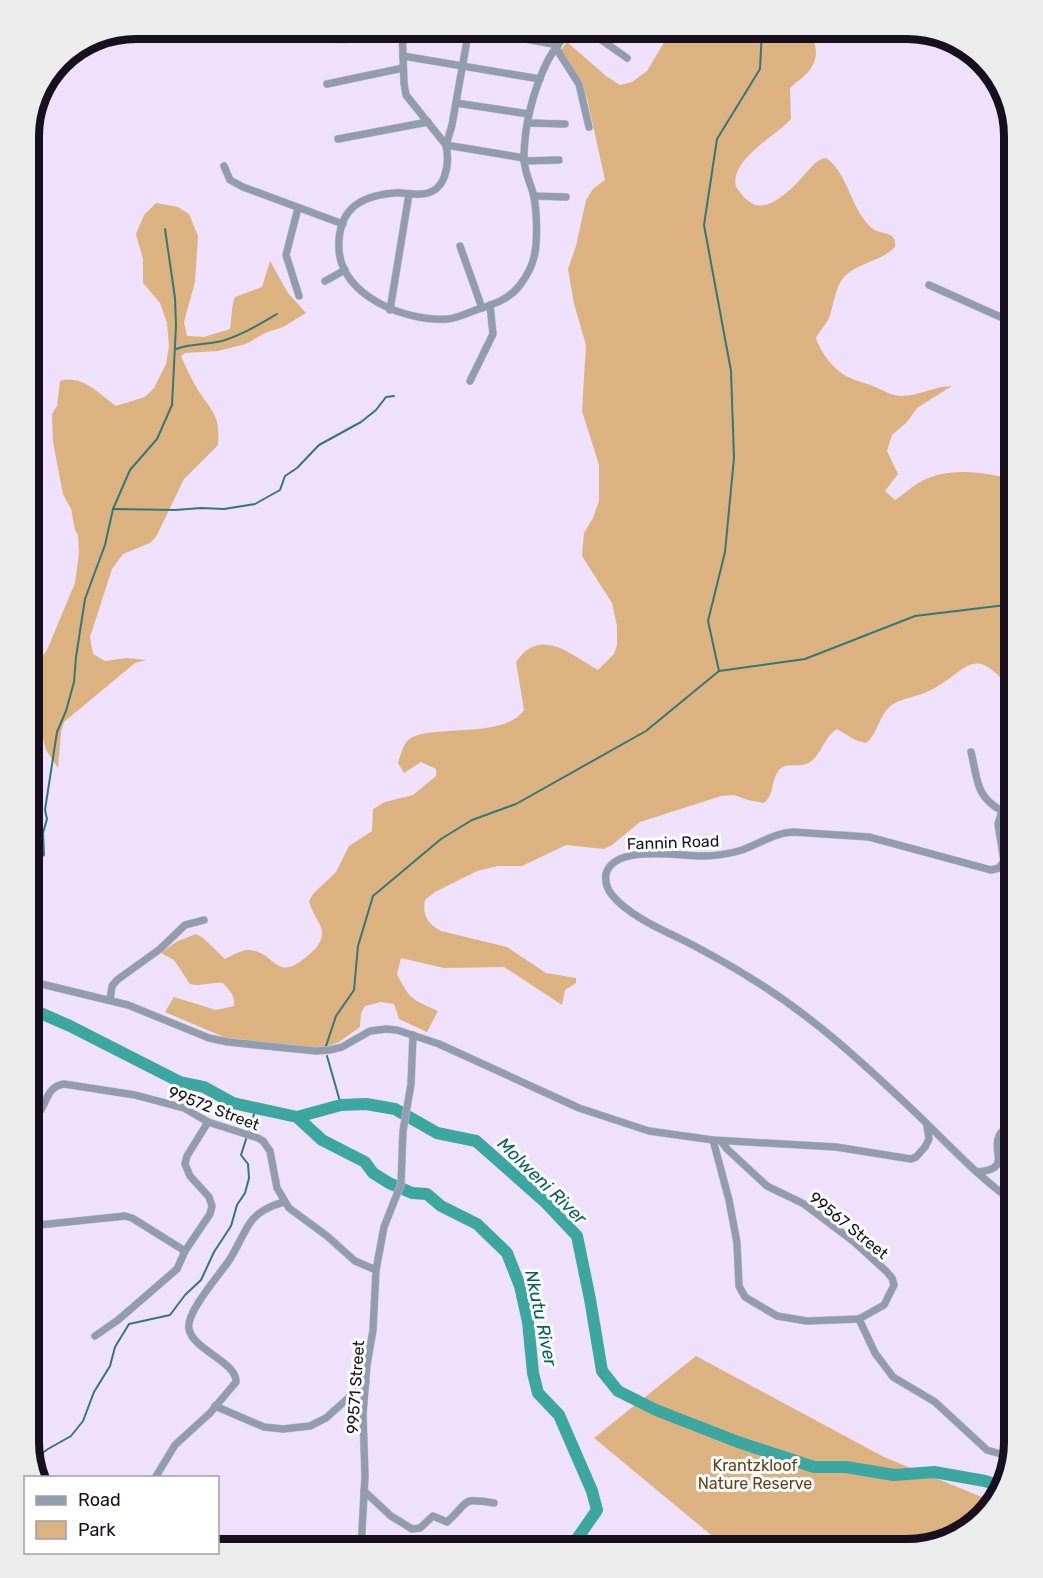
<svg xmlns="http://www.w3.org/2000/svg" width="1043" height="1578" viewBox="0 0 1043 1578" font-family="Rubik,sans-serif">
<style>
.green{fill:#ddb281}
.lines{fill:none;stroke-linecap:round;stroke-linejoin:round}
.stream{stroke:#317979;stroke-width:2}
.river{stroke:#3ca6a0;stroke-width:12}
.street-casing{stroke:#c8bbd3;stroke-width:8}
.street{stroke:#8f9dad;stroke-width:7}
.labels{text-anchor:middle;stroke-width:6;stroke-linejoin:round;paint-order:stroke}
.street-label{font-size:16px;fill:#18101e;stroke:#fff}
.park-label{font-size:16px;fill:#634114;stroke:#fff}
.water-label{font-size:18px;font-style:italic;fill:#03605c;stroke:#fff}
.rim{fill:none;stroke:#18101e;stroke-width:8}
</style>
<rect width="100%" height="100%" fill="#efe1fb"/>
<g class="green">
<path d="M672 29H812C812 37 816 45 816 53 815 71 801 78 790 88L791 119C776 136 729 160 736 187 741 193 745 200 753 204 770 212 794 187 804 175 811 168 815 160 826 158 845 171 850 200 863 218 865 221 870 227 873 229 883 235 897 231 895 247 880 262 860 262 846 275 835 285 834 305 829 318 826 325 819 331 816 338 820 352 835 371 848 377 856 381 866 383 875 387 883 390 892 396 901 396 919 396 935 386 952 386L917 408 907 422 892 435 887 451 898 474 885 491 895 500C904 494 912 486 922 481 948 467 988 471 1014 481V690L1011 689C972 643 970 669 931 690 920 696 902 698 892 705 879 714 878 734 866 743L855 740 837 729C824 737 822 754 810 762 798 770 785 759 777 773 771 784 774 795 764 803L748 800 734 795 721 796 640 822 612 845 604 849 566 845 522 866H498L477 871 435 892 425 900C422 915 428 924 441 931L507 947 546 973 576 978V983L565 990 562 1005 504 967 444 968 401 958 397 974C409 999 413 1000 438 1011L427 1032 399 1019 394 1004 381 1002 365 1006 361 1013 360 1027 339 1042 323 1048 226 1038 165 1012 174 997 216 1010 234 1006C235 995 230 991 223 983 211 982 202 987 190 984L174 960 161 953 176 942 196 934 203 938 225 959C231 956 239 951 247 950 278 950 273 988 312 952 317 948 323 939 322 931 320 921 311 912 309 901L313 894 336 872 349 846 372 831 373 809 385 802 413 795 436 776V769L421 762 404 773 398 763C400 756 403 746 407 741 425 722 503 741 524 710L516 662C540 626 570 654 598 670L614 654 617 645V626L612 603 582 556 584 533 593 518 599 501V465L582 411 586 345 574 304 568 269 576 246 586 200 593 189 605 180 587 98 578 76 560 51 567 42 606 76 620 85 632 82 647 71Z"/>
<path d="M156 203 178 207 189 214 198 236 195 282 184 322 187 336 204 337 230 329C232 317 231 307 235 297L262 287 270 261 288 293 306 313 283 327 265 333 246 344 218 351 185 353 181 356C186 367 191 379 198 390 213 413 220 414 218 445L184 479 156 537 150 543 123 554 112 569 90 637 93 654 105 661 127 658 146 660 135 663 64 722 61 732 58 768 46 750 29 683V675L47 650 75 583 79 553 78 535 75 530 71 509 63 494 53 442 52 414 57 406 60 381C82 374 99 394 116 406L145 397 154 388 166 364 169 346 167 323 160 303 143 283V259L136 234 144 215Z"/>
<polygon points="696,1356 884,1457 994,1502 961,1535 908,1549 728,1549 594,1438"/>
</g>
<g class="lines">
<g class="stream">
<path d="M176 349C191 343 207 345 222 341 242 335 260 324 277 314"/>
<polyline points="113,509 175,510 201,508 224,509 255,504 280,490 285,476 297,468 319,445 361,422 376,410 386,397 394,396"/>
<polyline points="719,671 708,621 725,552 734,458 731,371 704,225 717,139 760,69 762,29"/>
<polyline points="29,863 44,855 43,833 47,819 45,810 57,732 66,711 74,682 76,657 85,599 105,545 113,509 130,470 157,439 172,405 176,326 175,298 165,229"/>
<polyline points="326,1046 336,1016 354,990 358,946 373,896 441,839 472,820 516,804 646,731 719,671 805,659 915,616 1014,604"/>
<polyline points="327,1056 341,1105"/>
<polyline points="33,1460 48,1449 71,1436 83,1421 94,1392 110,1366 115,1347 129,1324 170,1315 185,1295 201,1280 214,1252 231,1226 237,1205 245,1193 249,1178 248,1164 241,1155 256,1108"/>
</g>
<g class="river">
<polyline points="29,1008 70,1026 180,1082 204,1087 233,1103 297,1117 341,1105 366,1104 395,1109 437,1133 476,1141 545,1202 577,1236 590,1299 602,1371 618,1391 656,1410 738,1442 814,1467 846,1467 894,1475 934,1472 985,1481 1003,1487"/>
<polyline points="297,1117 322,1140 365,1162 373,1173 389,1183 412,1193 427,1194 441,1206 477,1224 507,1253 520,1286 528,1322 533,1373 538,1393 559,1415 592,1491 597,1510 570,1549"/>
</g>
<defs>
<g id="street">
<path d="M402 29 404 83 406 95 446 145C450 165 446 193 421 194 412 195 403 192 394 193 358 196 337 211 339 250 342 297 407 322 448 319 459 318 471 311 482 308 497 303 510 298 520 285 526 277 532 266 534 257 538 242 537 208 533 193 530 182 524 171 524 158 524 126 533 91 547 62 553 50 562 39 570 29"/>
<polyline points="469,29 452,125 446,145 524,158"/>
<polyline points="472,29 558,45"/>
<polyline points="586,29 627,58"/>
<path d="M325 38C350 42 371 37 395 29"/>
<polyline points="336,39 341,29"/>
<polyline points="556,48 579,84 589,127"/>
<polyline points="403,56 540,79"/>
<polyline points="327,84 403,68"/>
<polyline points="456,103 529,114"/>
<polyline points="528,123 565,124"/>
<polyline points="338,139 428,122"/>
<polyline points="524,161 559,160"/>
<polyline points="224,166 230,180 243,187 343,224"/>
<polyline points="534,196 566,197"/>
<polyline points="298,208 286,255 299,296"/>
<polyline points="460,246 482,308"/>
<polyline points="325,281 345,270"/>
<polyline points="929,285 1014,323"/>
<polyline points="390,310 409,194"/>
<polyline points="470,381 493,334 490,305"/>
<path d="M971 752C978 780 975 796 1002 811"/>
<polyline points="29,981 128,1005 209,1038 228,1042 316,1051 330,1050 342,1047 370,1031 386,1029 397,1030 439,1044 579,1108 649,1131 713,1140 836,1147 911,1159 916,1157 925,1147 929,1139 927,1126"/>
<polyline points="110,1000 112,986 117,980 160,949 185,925 204,920"/>
<path d="M29 1113 38 1114C48 1102 46 1087 64 1084L135 1095 184 1108 208 1122 258 1138 263 1141 270 1151 277 1188 289 1208 327 1236 355 1261 376 1270"/>
<polyline points="713,1140 729,1200 737,1243 739,1286 745,1297 777,1316 807,1321 859,1319 884,1305 894,1285 892,1278 886,1271 853,1241 804,1204 767,1186 727,1149 721,1141"/>
<path d="M977 1172C1013 1169 991 1152 999 1136 1002 1129 1009 1127 1014 1123"/>
<path d="M1014 1202C978 1177 948 1144 917 1114 864 1064 814 1017 752 979 730 965 708 953 685 941 662 930 628 915 612 895 607 889 605 882 606 874 614 844 678 856 702 856 715 856 729 854 742 850 759 844 774 833 793 832L869 837 991 870 999 868 1004 861 998 824 1002 811 1014 793"/>
<polyline points="29,1226 125,1216 132,1218 185,1251"/>
<polyline points="859,1319 875,1353 893,1377 935,1402 987,1450 1011,1457"/>
<polyline points="95,1336 118,1320 177,1269 185,1251 210,1214 212,1206 209,1197 190,1176 185,1164 187,1156 208,1122"/>
<polyline points="215,1406 264,1427 283,1429 310,1426 326,1418 366,1382"/>
<path d="M155 1478 175 1445 210 1413 236 1382C237 1362 193 1350 189 1329 185 1313 221 1273 230 1259 237 1248 243 1233 250 1223 257 1212 272 1205 284 1202"/>
<path d="M364 1491 391 1516 412 1529 420 1528 433 1516 447 1522C470 1502 459 1497 494 1503"/>
<polyline points="361,1549 365,1476 363,1414 367,1365 373,1330 376,1270 384,1227 401,1184 403,1131 411,1084 413,1035"/>
</g>
</defs>
<use href="#street" class="street-casing"/>
<use href="#street" class="street"/>
</g>
<g class="labels">
<g class="street-label">
<text transform="translate(673 842) rotate(-2)" y="6">Fannin Road</text>
<text transform="translate(214 1108) rotate(21)" y="6">99572 Street</text>
<text transform="translate(849 1225) rotate(39)" y="6">99567 Street</text>
<text transform="translate(355 1387) rotate(-86)" y="6">99571 Street</text>
</g>
<g class="park-label">
<text x="755" y="1471">Krantzkloof<tspan x="755" dy="18">Nature Reserve</tspan></text>
</g>
<g class="water-label">
<text transform="translate(542 1181) rotate(44)" y="6">Molweni River</text>
<text transform="translate(541 1318) rotate(78)" y="6">Nkutu River</text>
</g>
</g>
<path d="M0 0H1043V1578H0ZM136 39H907A97 97 0 0 1 1004 136V1442A97 97 0 0 1 907 1539H136A97 97 0 0 1 39 1442V136A97 97 0 0 1 136 39Z" fill="#edeced" fill-rule="evenodd"/>
<path class="rim" d="M136 39H907A97 97 0 0 1 1004 136V1442A97 97 0 0 1 907 1539H136A97 97 0 0 1 39 1442V136A97 97 0 0 1 136 39Z"/>
<rect x="24" y="1476" width="195" height="78" fill="#ffffff" stroke="#a39fa5" stroke-width="1.5"/>
<rect x="36" y="1496" width="30" height="9" fill="#8f9dad" stroke="#a39fa5" stroke-width="1.5"/>
<text x="78" y="1506" font-size="18" fill="#18101e">Road</text>
<rect x="36" y="1521" width="30" height="18" fill="#ddb281" stroke="#a39fa5" stroke-width="1.5"/>
<text x="78" y="1536" font-size="18" fill="#18101e">Park</text>
</svg>
